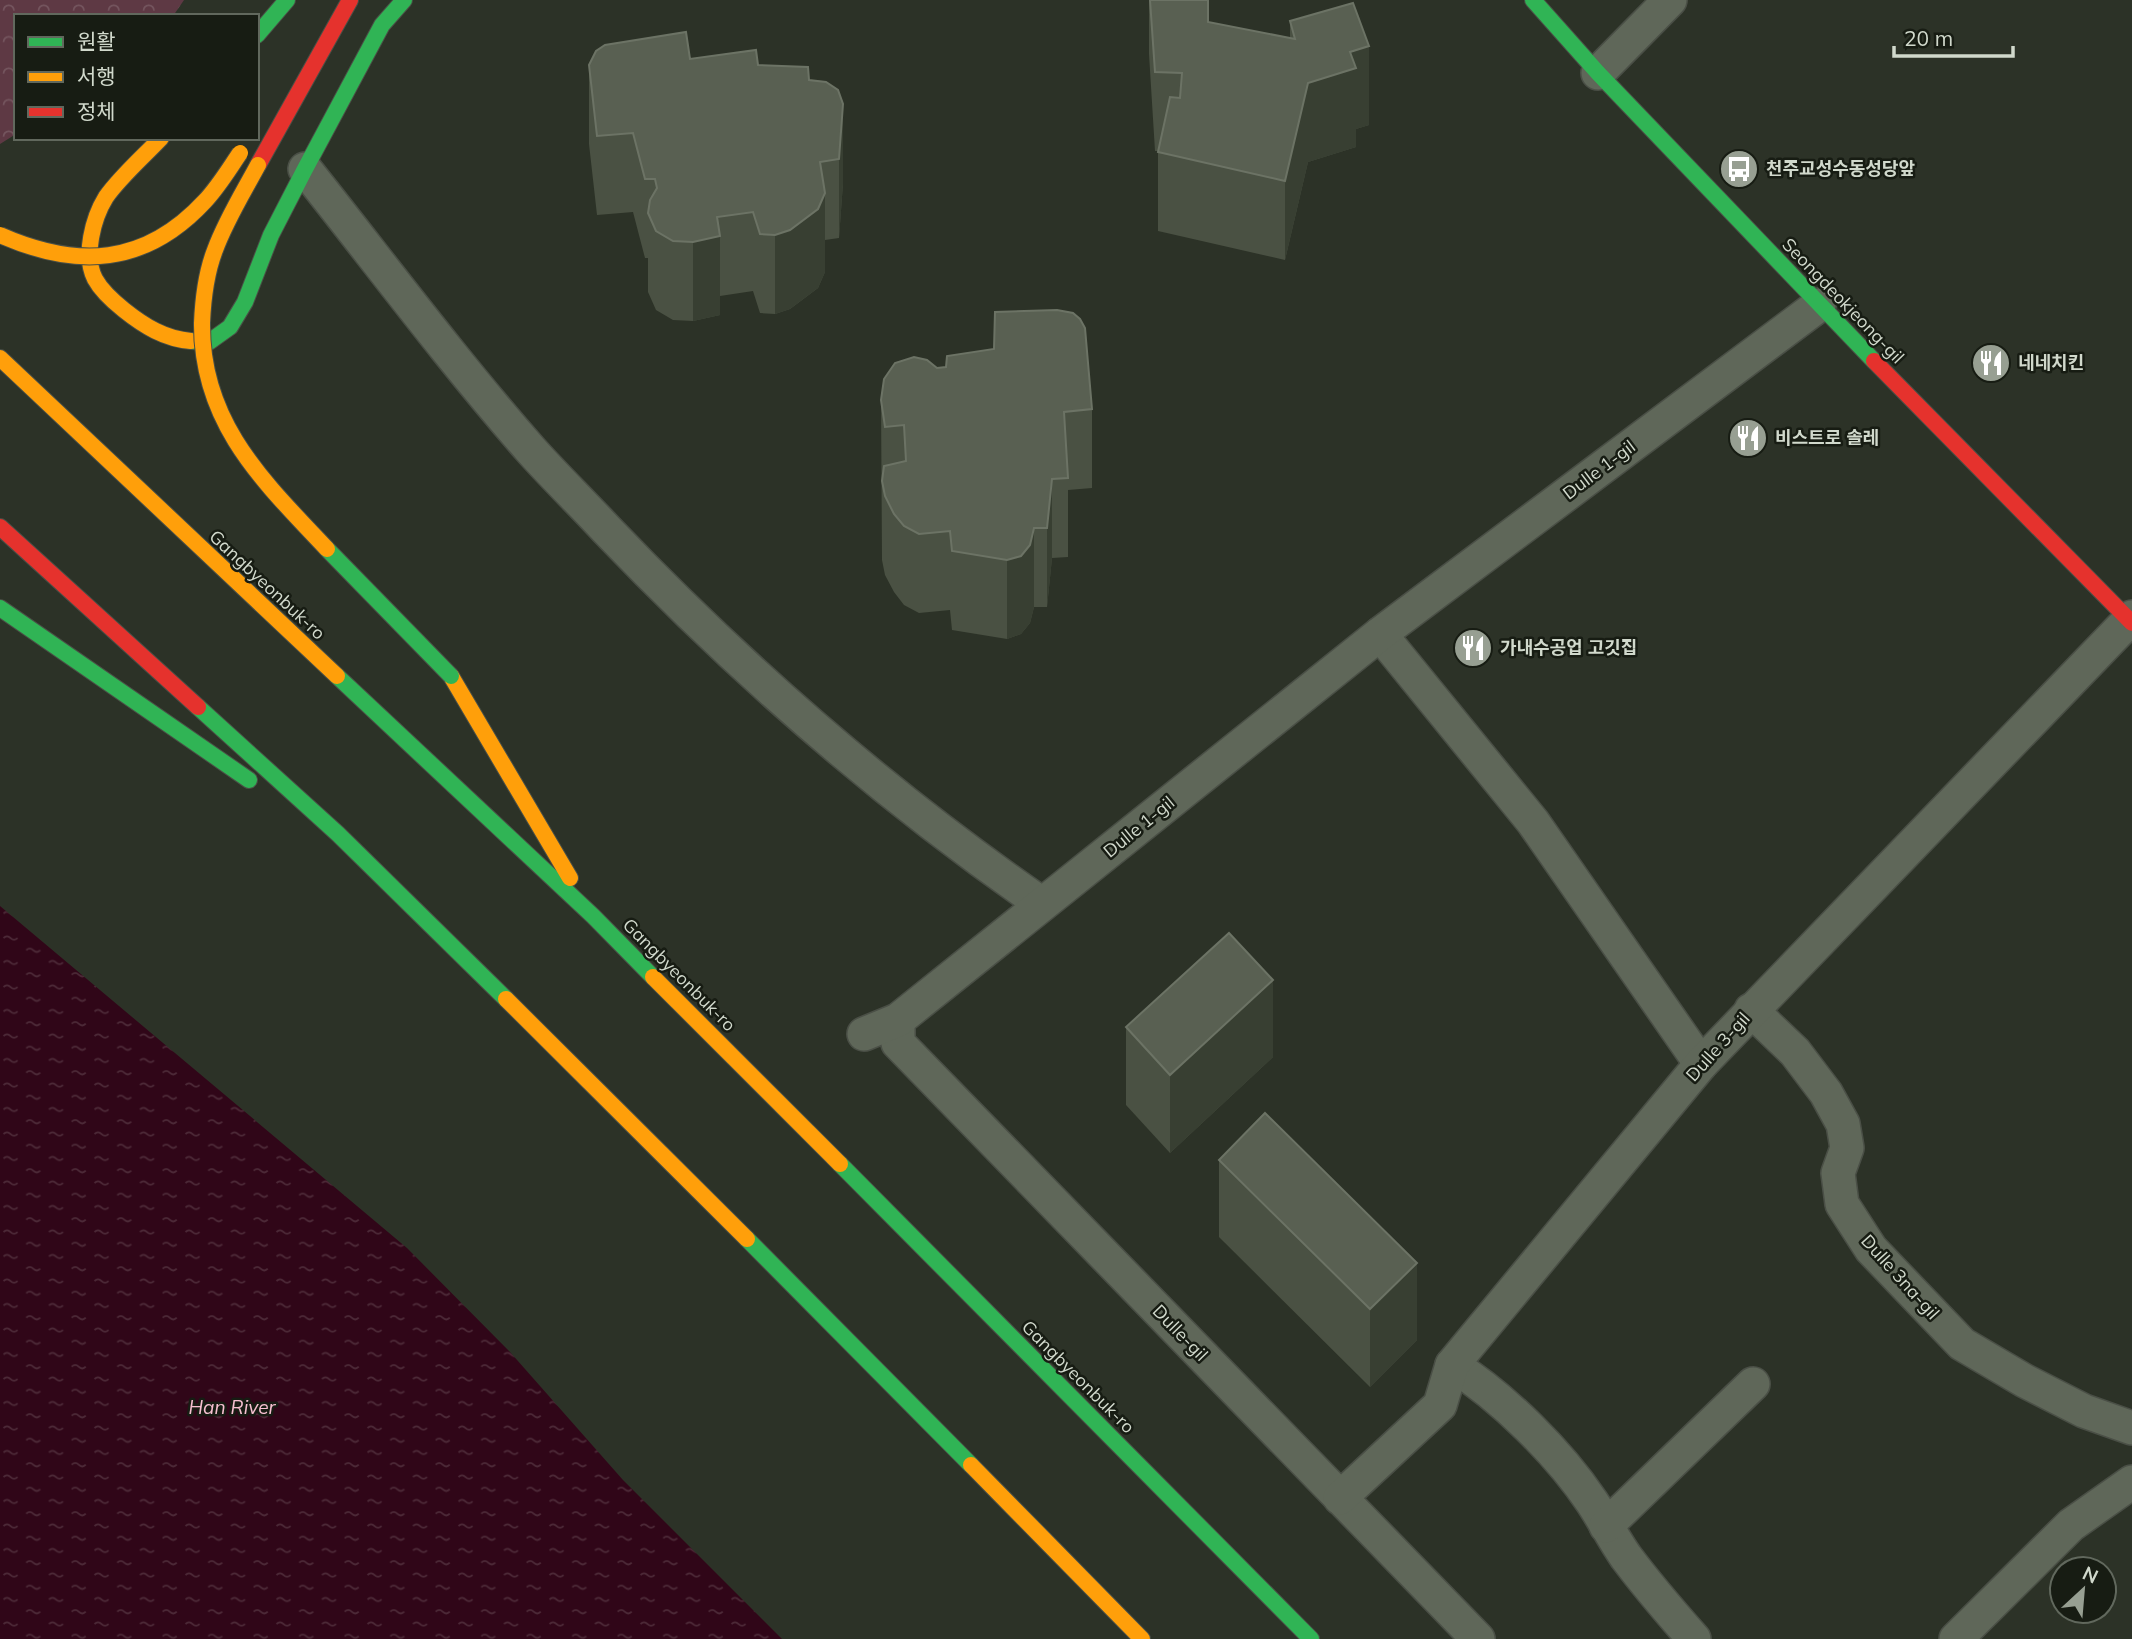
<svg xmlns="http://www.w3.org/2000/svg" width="2132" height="1639" viewBox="0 0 2132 1639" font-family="Mulish,'Noto Sans KR',sans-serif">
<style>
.park{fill:url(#park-crowns)}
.water{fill:url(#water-ripples)}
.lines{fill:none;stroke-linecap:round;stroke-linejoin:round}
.street-casing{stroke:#4a4f46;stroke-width:36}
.fast-casing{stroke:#4a4f46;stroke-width:18}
.slow-casing{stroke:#4a4f46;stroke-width:18}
.jam-casing{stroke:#4a4f46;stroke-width:18}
.street{stroke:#5f6759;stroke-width:33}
.fast{stroke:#30b455;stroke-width:16}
.slow{stroke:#ff9f0a;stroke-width:16}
.jam{stroke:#e5322d;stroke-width:16}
.fast-bridge-casing{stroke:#4a4f46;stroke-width:18;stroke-linecap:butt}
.slow-bridge-casing{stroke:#4a4f46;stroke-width:18;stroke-linecap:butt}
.fast-bridge{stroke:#30b455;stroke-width:16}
.slow-bridge{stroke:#ff9f0a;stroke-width:16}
.wall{fill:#4a5143}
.shaded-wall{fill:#383f32}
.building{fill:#596052;stroke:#6c7365;stroke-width:2}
.labels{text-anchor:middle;stroke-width:5;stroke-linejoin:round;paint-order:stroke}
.poi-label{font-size:18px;font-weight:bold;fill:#d1d9cc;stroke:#171c13;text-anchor:start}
.street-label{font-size:18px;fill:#d1d9cc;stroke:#171c13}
.water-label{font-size:19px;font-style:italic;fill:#f7c0d1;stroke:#171c13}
</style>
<defs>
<pattern id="park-crowns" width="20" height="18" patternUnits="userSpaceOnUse" patternTransform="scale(1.75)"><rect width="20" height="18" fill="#5e3944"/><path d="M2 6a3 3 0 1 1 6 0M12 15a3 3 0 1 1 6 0" fill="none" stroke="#74555e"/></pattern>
<pattern id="water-ripples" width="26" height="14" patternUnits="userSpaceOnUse" patternTransform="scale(1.75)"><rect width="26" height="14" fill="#300618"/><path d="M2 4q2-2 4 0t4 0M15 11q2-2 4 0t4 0" fill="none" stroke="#4d2a38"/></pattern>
</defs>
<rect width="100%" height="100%" fill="#2c3227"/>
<polygon class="park" points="0,0 184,0 173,16 16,16 16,134 0,144"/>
<polygon class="water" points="0,906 407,1248 510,1352 623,1480 782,1639 0,1639"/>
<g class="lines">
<defs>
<g id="street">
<polyline points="1598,73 1670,0"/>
<path d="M305 169C379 262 451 359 530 449 554 476 581 502 606 529 739 668 884 795 1042 904"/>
<polyline points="1380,634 1533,822 1701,1064"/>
<polyline points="1751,1010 1795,1052 1826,1093 1843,1124 1847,1148 1838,1173 1842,1204 1871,1249 1962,1344 2025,1381 2084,1411 2132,1428"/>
<polyline points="898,1020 898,1043 1478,1639"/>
<polyline points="864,1034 898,1020 1380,634 1819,305"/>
<path d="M1452 1365C1503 1397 1559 1453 1592 1502 1604 1520 1614 1540 1626 1557 1647 1585 1671 1613 1694 1639"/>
<polyline points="1340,1498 1440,1405 1452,1365 1701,1064 2132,617"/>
<polyline points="1606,1526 1753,1384"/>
<polyline points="1956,1639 2071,1525 2132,1482"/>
</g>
<g id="fast">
<polyline points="1533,0 1598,73 1874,361"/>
<polyline points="257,35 287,0"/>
<polyline points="191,341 209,342 230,327 245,302 271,235 305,169 382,25 404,0"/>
<polyline points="0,608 249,780"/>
<polyline points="337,676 593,916 653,977"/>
<polyline points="198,707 338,834 506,999"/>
<polyline points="840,1164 1311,1639"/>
<polyline points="747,1239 971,1465"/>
</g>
<g id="slow">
<path d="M161 138C143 157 121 176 106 197 93 218 83 256 95 279 101 290 114 302 124 310 144 326 165 339 191 341"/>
<polyline points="0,358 337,676"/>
<polyline points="451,676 570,878"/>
<polyline points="653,977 840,1164"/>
<polyline points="506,999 747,1239"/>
<polyline points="971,1465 1142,1639"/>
</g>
<g id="jam">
<polyline points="258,165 350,0"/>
<polyline points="1874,361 2132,623"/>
<polyline points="0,527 198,707"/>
</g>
</defs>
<use href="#street" class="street-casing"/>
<use href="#fast" class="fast-casing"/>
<use href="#slow" class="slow-casing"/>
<use href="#jam" class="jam-casing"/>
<use href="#street" class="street"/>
<use href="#fast" class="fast"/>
<use href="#slow" class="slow"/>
<use href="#jam" class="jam"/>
<defs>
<polyline id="fast-bridge" points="327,549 451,676"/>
<g id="slow-bridge">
<path d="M258 165C243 193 226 220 215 250 206 273 203 299 202 323 201 423 263 481 327 549"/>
<path d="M0 235C77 269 145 266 205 201 219 186 229 169 240 153"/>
</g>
</defs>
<use href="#fast-bridge" class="fast-bridge-casing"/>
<use href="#slow-bridge" class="slow-bridge-casing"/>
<use href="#fast-bridge" class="fast-bridge"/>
<use href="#slow-bridge" class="slow-bridge"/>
</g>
<g class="wall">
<polygon points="1149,0 1208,0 1208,22 1290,38 1290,21 1369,125 1356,129 1356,147 1308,162 1285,260 1158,231 1158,151 1155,151 1149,54"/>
<polygon points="690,59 758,65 809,80 826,82 843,183 839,238 825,240 825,272 818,288 790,309 775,314 760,313 753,291 720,296 720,315 693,321 673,320 656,310 648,292 648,258 645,258 633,212 597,215 589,144 589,65"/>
<polygon points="937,368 1092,409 1092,488 1068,490 1068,557 1052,558 1047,607 1034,607 1030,623 1021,634 1007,639 952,630 950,610 919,613 904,605 894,592 885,575 882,560 881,400"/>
<polygon points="1126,1027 1273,1057 1170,1153 1126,1105"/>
<polygon points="1219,1160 1417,1340 1370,1387 1219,1237"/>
</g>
<g class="shaded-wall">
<polygon points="1369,46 1369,125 1356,129 1356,147 1308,162 1285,260 1285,181 1308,83 1350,52"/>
<polygon points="843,104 843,183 839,238 839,159"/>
<polygon points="825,193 825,272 818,288 790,309 775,314 775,235"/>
<polygon points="720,236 720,315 693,321 693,242"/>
<polygon points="1052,479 1052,558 1047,607 1047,528"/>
<polygon points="1034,528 1034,607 1030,623 1021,634 1007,639 1007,560"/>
<polygon points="1273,980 1273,1057 1170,1153 1170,1075"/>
<polygon points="1417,1263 1417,1340 1370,1387 1370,1309"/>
</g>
<g class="building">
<polygon points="1150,0 1208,0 1208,22 1295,39 1290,21 1353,3 1369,46 1350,52 1356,68 1308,83 1285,181 1158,152 1170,97 1180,98 1182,73 1155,72"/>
<polygon points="686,32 690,59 756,50 758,65 808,67 809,80 826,82 838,90 843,104 839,159 820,162 825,193 818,209 790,230 775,235 760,234 753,212 717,217 720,236 693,242 673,241 656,231 648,213 650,200 657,188 655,179 645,179 633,133 597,136 589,65 596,51 605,45"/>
<polygon points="1057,310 1073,313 1080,319 1085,328 1092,409 1064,412 1068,478 1052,479 1047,528 1034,528 1030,545 1021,556 1007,560 952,551 950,531 919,534 904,526 894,514 885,496 882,481 884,466 906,461 904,425 885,427 881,400 884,379 895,363 914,357 927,360 937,368 946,367 947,356 994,349 995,312"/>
<polygon points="1229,933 1273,980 1170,1075 1126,1027"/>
<polygon points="1265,1113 1417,1263 1370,1309 1219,1160"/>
</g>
<defs>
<symbol id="bus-disc" viewBox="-11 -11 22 22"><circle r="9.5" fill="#979f92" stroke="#171c13"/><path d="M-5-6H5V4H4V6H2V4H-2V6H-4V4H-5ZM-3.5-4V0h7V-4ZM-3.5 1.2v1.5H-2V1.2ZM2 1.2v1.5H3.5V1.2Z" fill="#fff"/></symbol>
<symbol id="restaurant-disc" viewBox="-11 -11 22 22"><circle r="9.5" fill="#979f92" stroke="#171c13"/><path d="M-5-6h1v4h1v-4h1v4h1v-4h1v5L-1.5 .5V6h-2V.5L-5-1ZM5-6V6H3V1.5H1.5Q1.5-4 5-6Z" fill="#fff"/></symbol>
</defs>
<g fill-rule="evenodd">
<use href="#bus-disc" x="1717" y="147" width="44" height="44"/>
<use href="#restaurant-disc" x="1969" y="341" width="44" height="44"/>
<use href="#restaurant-disc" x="1726" y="416" width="44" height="44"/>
<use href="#restaurant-disc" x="1451" y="626" width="44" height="44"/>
</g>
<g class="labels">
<g class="poi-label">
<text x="1766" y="175">천주교성수동성당앞</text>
<text x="2018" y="369">네네치킨</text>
<text x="1775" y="444">비스트로 솔레</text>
<text x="1500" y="654">가내수공업 고깃집</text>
</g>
<g class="street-label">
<text transform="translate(1843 301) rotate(46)" y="6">Seongdeokjeong-gil</text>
<text transform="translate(1599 470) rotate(-37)" y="6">Dulle 1-gil</text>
<text transform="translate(267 585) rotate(43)" y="6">Gangbyeonbuk-ro</text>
<text transform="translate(1139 827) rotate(-39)" y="6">Dulle 1-gil</text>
<text transform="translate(679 975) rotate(45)" y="6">Gangbyeonbuk-ro</text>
<text transform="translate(1718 1047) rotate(-48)" y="6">Dulle 3-gil</text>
<text transform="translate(1900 1277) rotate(48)" y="6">Dulle 3na-gil</text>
<text transform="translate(1180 1333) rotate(46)" y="6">Dulle-gil</text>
<text transform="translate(1078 1377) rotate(45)" y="6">Gangbyeonbuk-ro</text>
</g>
<g class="water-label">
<text x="232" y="1414">Han River</text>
</g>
</g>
<rect x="14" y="14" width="245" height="126" fill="#171c13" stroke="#61685d" stroke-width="2"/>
<rect x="28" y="37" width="35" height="10" fill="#30b455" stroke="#61685d" stroke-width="2"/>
<text x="77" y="49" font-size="21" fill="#d1d9cc">원활</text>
<rect x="28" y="72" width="35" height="10" fill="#ff9f0a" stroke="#61685d" stroke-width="2"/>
<text x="77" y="84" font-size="21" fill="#d1d9cc">서행</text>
<rect x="28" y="107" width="35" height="10" fill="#e5322d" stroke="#61685d" stroke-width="2"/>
<text x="77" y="119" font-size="21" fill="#d1d9cc">정체</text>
<g transform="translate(2083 1590) rotate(26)"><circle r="33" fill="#171c13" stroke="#61685d" stroke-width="2"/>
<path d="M0-5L12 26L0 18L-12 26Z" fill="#979f92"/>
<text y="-10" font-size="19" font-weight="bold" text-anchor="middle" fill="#d1d9cc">N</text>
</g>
<path d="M1894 46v10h119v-10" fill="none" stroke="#d1d9cc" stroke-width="3.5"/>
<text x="1904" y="46" font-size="21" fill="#d1d9cc" stroke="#171c13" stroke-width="5" paint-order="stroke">20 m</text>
</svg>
